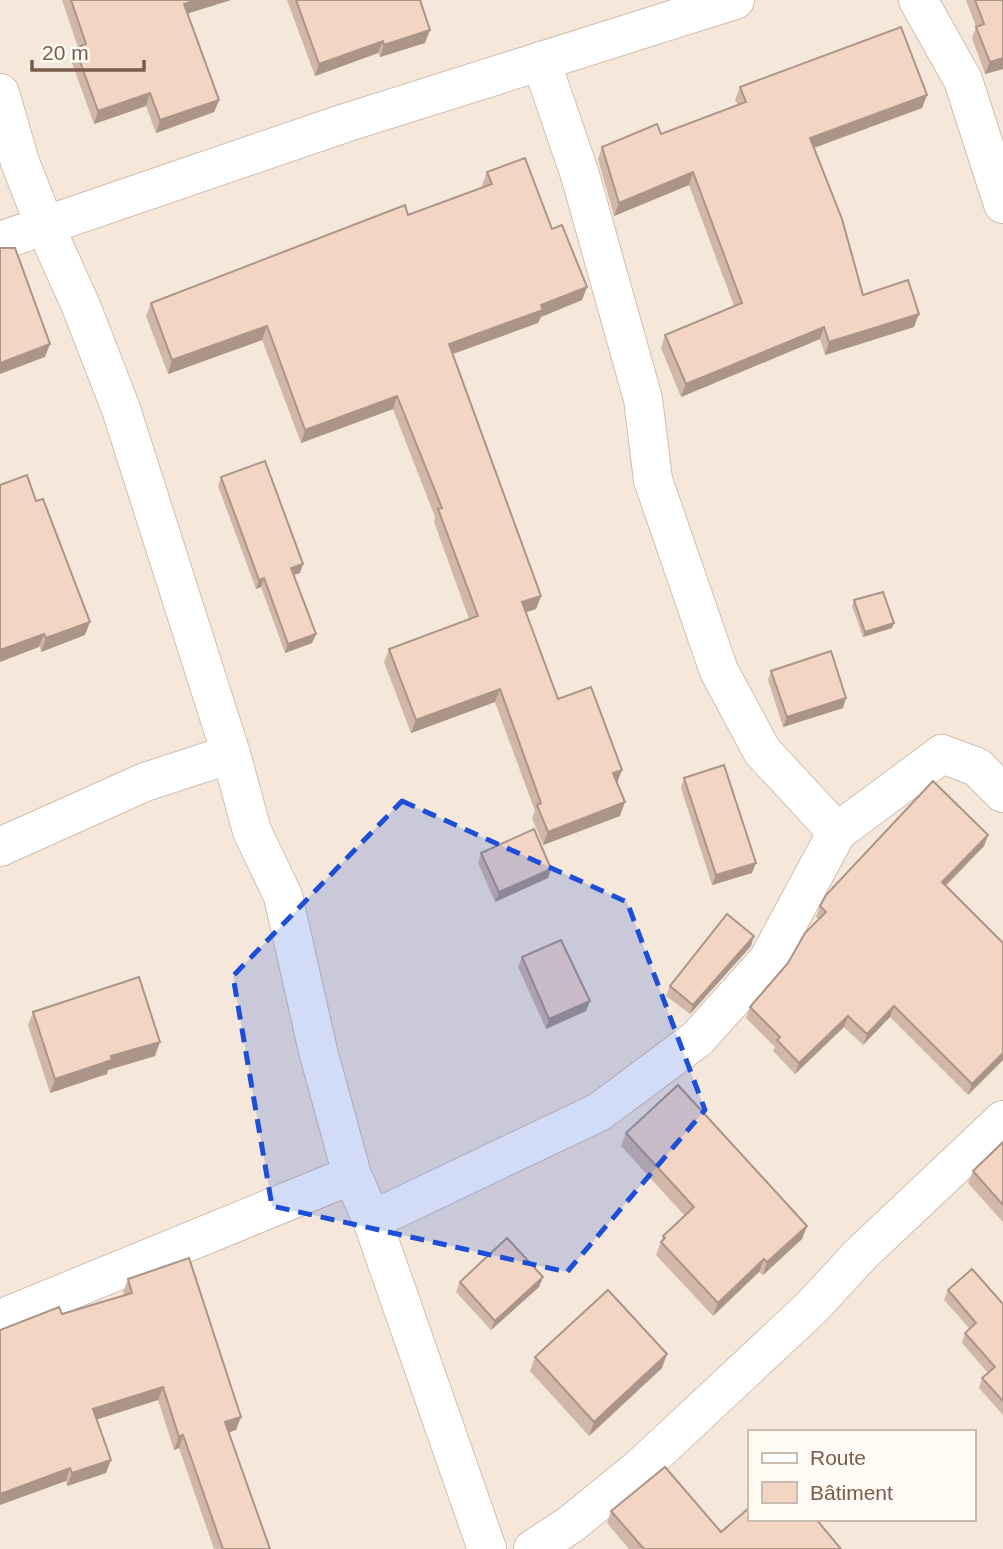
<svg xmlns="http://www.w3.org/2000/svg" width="1003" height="1549" viewBox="0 0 1003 1549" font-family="Arial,sans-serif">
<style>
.residential{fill:#f5e8da;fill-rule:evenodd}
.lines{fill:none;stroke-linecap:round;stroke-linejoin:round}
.minor-casing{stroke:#d1beb0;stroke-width:40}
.minor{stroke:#fff;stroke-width:38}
.wall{fill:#d1b7a8}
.shaded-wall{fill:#aa9588}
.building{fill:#f3d5c3;stroke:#aa9588;stroke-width:2}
.marked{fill:#1d4ed8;fill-opacity:0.2;stroke:#1d4ed8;stroke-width:5;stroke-dasharray:14 9;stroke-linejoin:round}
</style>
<rect width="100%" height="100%" fill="#fdf6ec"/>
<path class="residential" d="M0 0H1003V1549H0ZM749 1432H973V1519H749Z"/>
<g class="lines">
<defs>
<g id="minor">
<polyline points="918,0 963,80 1003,204"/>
<polyline points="541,61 580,175 643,399 653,480 719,671 762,751 837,832"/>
<polyline points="0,93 20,162 45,226 81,306 121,409 231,754 252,831 283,896 318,1051 352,1175 372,1220 487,1549"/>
<polyline points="0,241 345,123 735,0"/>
<polyline points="0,847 145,782 231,754"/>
<polyline points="372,1220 599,1112 697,1039 768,960 837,832 942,754 977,767 1003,793"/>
<polyline points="0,1319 352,1175"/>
<polyline points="533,1549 571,1524 641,1467 811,1308 861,1254 1003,1120"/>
</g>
</defs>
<use href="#minor" class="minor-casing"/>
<use href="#minor" class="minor"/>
</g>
<g class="wall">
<polygon points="62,0 231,0 187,14 219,100 214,112 156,133 146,106 94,124 71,60 75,48 78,47"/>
<polygon points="287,0 420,0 425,43 380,57 378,53 315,76"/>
<polygon points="966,0 1003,0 1003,69 985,74 972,38 976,27"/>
<polygon points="740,87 927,95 922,108 814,148 863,295 914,327 825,355 820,339 681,397 661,348 665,335 734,306 689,185 614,216 598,159 602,147 661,134 738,105 735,100"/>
<polygon points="487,172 552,229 587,287 582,300 541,317 538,323 453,354 541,596 536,609 526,612 558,699 617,782 620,816 543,845 532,818 535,811 495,702 411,733 384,662 389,649 469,619 434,522 435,517 393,409 301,443 262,340 168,374 146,316 151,303 408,215 483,187 482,185"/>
<polygon points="221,477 303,564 300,573 294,575 316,634 312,643 285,653 261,587 256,589 218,486"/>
<polygon points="0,485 85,635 41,652"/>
<polygon points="854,600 892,628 863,637 852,606"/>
<polygon points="771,671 843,708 783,727 768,680"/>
<polygon points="684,778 752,873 712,885 681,788"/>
<polygon points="988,835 984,846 946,886 1003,1060 968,1095 890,1017 863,1045 844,1027 795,1074 773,1051 775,1047 746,1018 750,1007 788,963 819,919 816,917 820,906"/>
<polygon points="481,853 551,869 548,878 495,902 478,863"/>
<polygon points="751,946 690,1014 666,996 670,986"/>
<polygon points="522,957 586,1011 546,1029 518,967"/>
<polygon points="33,1012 155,1056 108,1070 107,1074 50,1093 28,1025"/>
<polygon points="626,1133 807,1226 802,1239 763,1275 759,1272 713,1316 656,1255 663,1236 685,1216 621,1146"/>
<polygon points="1003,1142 1003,1222 968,1183 973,1171"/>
<polygon points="543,1277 539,1287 491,1330 456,1292 460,1282"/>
<polygon points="128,1279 236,1430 229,1432 270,1549 214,1549 179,1448 174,1450 158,1400 97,1419 106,1473 67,1486 66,1481 62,1314 124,1295 123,1292"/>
<polygon points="948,1290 1003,1304 1003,1415 979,1388 982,1378 988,1373 962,1343 965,1333 970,1329 944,1300"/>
<polygon points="535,1357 662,1368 589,1436 530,1371"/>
<polygon points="611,1511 721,1532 841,1549 629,1549 607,1523"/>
</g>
<g class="shaded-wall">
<polygon points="196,0 231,0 179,16 184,4"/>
<polygon points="430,30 425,43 380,57 384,45"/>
<polygon points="383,41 378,53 315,76 319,64"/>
<polygon points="1003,58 1003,69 985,74 990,62"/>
<polygon points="150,93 146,106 94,124 98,111"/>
<polygon points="927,95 922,108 805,151 810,138"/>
<polygon points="219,100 214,112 156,133 160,120"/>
<polygon points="693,172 689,185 614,216 619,203"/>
<polygon points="587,287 582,300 541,317 538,323 444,357 449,344"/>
<polygon points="919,314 914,327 825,355 829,342"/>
<polygon points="267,326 262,340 168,374 172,360"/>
<polygon points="824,327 820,339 681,397 686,384"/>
<polygon points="50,344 45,357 0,374 0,363"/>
<polygon points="397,396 393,409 301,443 305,430"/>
<polygon points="303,564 300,573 288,577 291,568"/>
<polygon points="264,578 261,587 256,589 259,580"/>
<polygon points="541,596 536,609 518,615 522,602"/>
<polygon points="90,622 85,635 41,652 46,638"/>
<polygon points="894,623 892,628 863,637 865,632"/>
<polygon points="44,634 39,647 0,662 0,650"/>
<polygon points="316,634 312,643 285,653 288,644"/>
<polygon points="500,689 495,702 411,733 416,720"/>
<polygon points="846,698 843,708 783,727 787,717"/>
<polygon points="622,770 617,783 613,773"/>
<polygon points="625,802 620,816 543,845 548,832"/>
<polygon points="988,835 984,846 938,893 942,882"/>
<polygon points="756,863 752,873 712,885 716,875"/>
<polygon points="551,869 548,878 495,902 499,892"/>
<polygon points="754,936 751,946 690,1014 693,1005"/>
<polygon points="590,1001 586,1011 546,1029 549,1019"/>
<polygon points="894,1006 890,1017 863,1045 867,1034"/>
<polygon points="848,1016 844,1027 795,1074 799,1063"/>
<polygon points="160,1042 155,1056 108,1070 107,1074 50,1093 55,1079 111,1056"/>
<polygon points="1003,1053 1003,1060 968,1095 972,1084"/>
<polygon points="807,1226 802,1239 763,1275 767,1262"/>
<polygon points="764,1259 759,1272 713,1316 718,1303"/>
<polygon points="543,1277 539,1287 491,1330 495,1321"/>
<polygon points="667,1354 662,1368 589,1436 594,1422"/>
<polygon points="163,1387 158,1400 89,1422 93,1409"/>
<polygon points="241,1417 236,1430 221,1435 225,1422"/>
<polygon points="183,1435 179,1448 174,1450 179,1437"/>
<polygon points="111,1460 106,1473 67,1486 72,1473"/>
<polygon points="70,1468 66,1481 0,1505 0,1494"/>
</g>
<g class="building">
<polygon points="71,0 196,0 184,4 219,100 160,120 150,93 98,111 75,48 86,44"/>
<polygon points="296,0 420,0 430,30 384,45 383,41 319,64"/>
<polygon points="975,0 1003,0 1003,58 990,62 976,27 984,24"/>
<polygon points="901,27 927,95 810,138 842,219 863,295 908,280 919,314 829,342 824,327 686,384 665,335 742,303 693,172 619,203 602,147 657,124 661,134 746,102 740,87"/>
<polygon points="525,158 552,229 562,225 587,287 541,305 543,310 449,344 541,596 522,602 558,699 591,687 622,770 613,773 625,802 548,832 537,805 541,803 500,689 416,720 389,649 478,616 438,509 442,508 397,396 305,430 267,326 172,360 151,303 405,205 408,215 492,184 487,172"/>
<polygon points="0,248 15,248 50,344 0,363"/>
<polygon points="265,461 303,564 291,568 316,634 288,644 264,578 259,580 221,477"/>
<polygon points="27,475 36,501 43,499 90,622 46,638 44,634 0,650 0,485"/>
<polygon points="883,592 894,623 865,632 854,600"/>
<polygon points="831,651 846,698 787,717 771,671"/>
<polygon points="724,765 756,863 716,875 684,778"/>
<polygon points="933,781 988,835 942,882 1003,943 1003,1053 972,1084 894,1006 867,1034 848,1016 799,1063 777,1040 780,1037 750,1007 788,963 805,933 826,912 820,906 826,895"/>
<polygon points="534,829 551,869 499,892 481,853"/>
<polygon points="727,914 754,936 693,1005 670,986"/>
<polygon points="561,940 590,1001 549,1019 522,957"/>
<polygon points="139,977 160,1042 111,1056 112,1060 55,1079 33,1012"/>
<polygon points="678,1085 807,1226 767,1262 764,1259 718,1303 661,1242 665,1238 663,1236 694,1207 626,1133"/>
<polygon points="1003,1142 1003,1205 973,1171"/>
<polygon points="507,1238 543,1277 495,1321 460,1282"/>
<polygon points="189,1258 241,1417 225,1422 270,1549 223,1549 183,1435 179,1437 163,1387 93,1409 111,1460 72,1473 70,1468 0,1494 0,1330 59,1307 62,1314 132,1293 128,1279"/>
<polygon points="972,1269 1003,1304 1003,1401 982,1378 995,1367 965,1333 976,1323 948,1290"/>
<polygon points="608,1290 667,1354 594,1422 535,1357"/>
<polygon points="665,1467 721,1532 749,1508 749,1519 816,1519 841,1549 644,1549 611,1511"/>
</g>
<path class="marked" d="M402 801 627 902 705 1110 567 1272 272 1206 233 976Z"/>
<rect x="748" y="1430" width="228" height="91" fill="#fffaf3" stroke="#cabbb1" stroke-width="2"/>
<rect x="762" y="1453" width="35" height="10" fill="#ffffff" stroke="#cabbb1" stroke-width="2"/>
<text x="810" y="1465" font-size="21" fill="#7a5c4d">Route</text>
<rect x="762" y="1482" width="35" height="21" fill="#f3d5c3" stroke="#cabbb1" stroke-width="2"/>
<text x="810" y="1500" font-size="21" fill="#7a5c4d">Bâtiment</text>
<path d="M32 60v10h112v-10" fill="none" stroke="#7a5c4d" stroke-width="3.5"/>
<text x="42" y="60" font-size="21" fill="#7a5c4d" stroke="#fffaf3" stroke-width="5" paint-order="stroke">20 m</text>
</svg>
